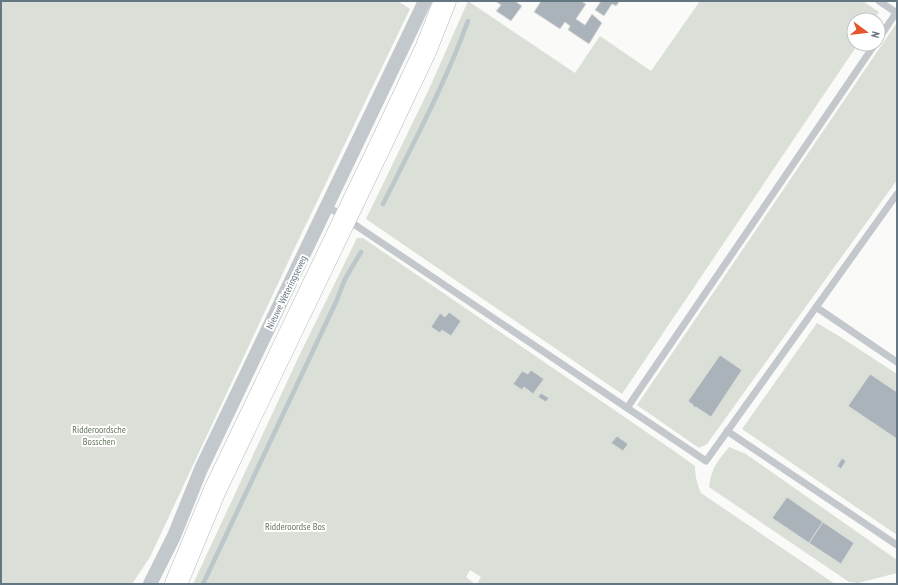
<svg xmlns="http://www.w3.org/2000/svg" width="898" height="585" viewBox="0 0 898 585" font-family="'PT Sans Narrow',sans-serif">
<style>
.green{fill:#dadfd7}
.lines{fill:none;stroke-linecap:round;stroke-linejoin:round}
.stream{stroke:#bbc7cb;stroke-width:4.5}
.building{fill:#aab3b9;stroke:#dcdcda}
.primary-casing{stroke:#b5babe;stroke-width:23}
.service{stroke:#c3c8cc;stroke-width:7}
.minor{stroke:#c3c8cc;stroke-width:14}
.primary{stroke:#fff;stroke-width:22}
.labels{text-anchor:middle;stroke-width:4;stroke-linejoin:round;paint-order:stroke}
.street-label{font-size:10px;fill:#657683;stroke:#fff}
.park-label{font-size:10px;fill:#687a64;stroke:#fff}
</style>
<rect width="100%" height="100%" fill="#fafaf8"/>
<g class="green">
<polygon points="1,1 398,1 410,9 297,243 150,557 132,584 1,584"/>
<polygon points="468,1 575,73 600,36 651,71 700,1 863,1 879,12 874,20 854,20 854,44 858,44 622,394 366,219 430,87"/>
<polygon points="896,24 897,180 707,444 699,448 637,405"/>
<path d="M357 238H363L677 453 695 466C695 476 697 484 701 493L835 584H477L481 577 470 570 466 577 475 584H193L300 354Z"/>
<polygon points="817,323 839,336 897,374 897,535 742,429"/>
<path d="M729 447 746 454 897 560V573L858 583 849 582 709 487C712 467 717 462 729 447Z"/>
</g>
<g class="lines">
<g class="stream">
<path d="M383 204C413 144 445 84 468 21"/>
<polyline points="203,584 336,302 345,279 361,252"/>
</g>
</g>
<g class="building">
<polygon points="495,1 515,1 522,6 511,21 496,11 501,5"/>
<polygon points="541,1 581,1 586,4 576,19 585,25 592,14 602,23 589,44 568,30 570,26 565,22 560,29 534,12"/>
<polygon points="601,1 620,1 616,6 612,4 604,16 595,10"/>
<polygon points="449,312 461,321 451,336 442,330 440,333 431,327 440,313 445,317"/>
<polygon points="720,355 742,370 711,417 696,407 696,408 693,406 693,405 688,401"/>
<polygon points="531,370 544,379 533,394 524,387 522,390 513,384 522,371 528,374"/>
<polygon points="870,374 897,392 897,439 848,406"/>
<polygon points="541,393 549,398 546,402 538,397"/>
<polygon points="617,436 628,444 623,451 611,443"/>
<polygon points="842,458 846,461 841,469 837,466"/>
<polygon points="787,497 823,522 809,543 772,518"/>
<polygon points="823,522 854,543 841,564 809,543"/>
</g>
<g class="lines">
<defs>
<polyline id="primary" points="176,584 215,490 383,140 426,49 445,1"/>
</defs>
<use href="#primary" class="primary-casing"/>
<g class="service">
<polyline points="879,1 897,13"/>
<polyline points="878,40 896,13"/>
<polyline points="327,206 706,461 897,194"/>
<polyline points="816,307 897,362"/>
<polyline points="627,408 875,44"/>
<polyline points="727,431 897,545"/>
</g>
<polyline class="minor" points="150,584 174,536 201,469 425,1"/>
<use href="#primary" class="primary"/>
</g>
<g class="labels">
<g class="street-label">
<text transform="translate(286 292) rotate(-64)" y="4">Nieuwe Weteringseweg</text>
</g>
<g class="park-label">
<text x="99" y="433">Ridderoordsche<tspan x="99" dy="12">Bosschen</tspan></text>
<text x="295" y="530">Ridderoordse Bos</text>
</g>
</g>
<rect width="898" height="585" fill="none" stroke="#657683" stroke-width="4"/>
<g transform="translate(866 32) rotate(105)"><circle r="19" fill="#ffffff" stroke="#c1c8cd"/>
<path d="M0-3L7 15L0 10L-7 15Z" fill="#e4572e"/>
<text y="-6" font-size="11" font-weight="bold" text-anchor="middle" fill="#657683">N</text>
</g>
</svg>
